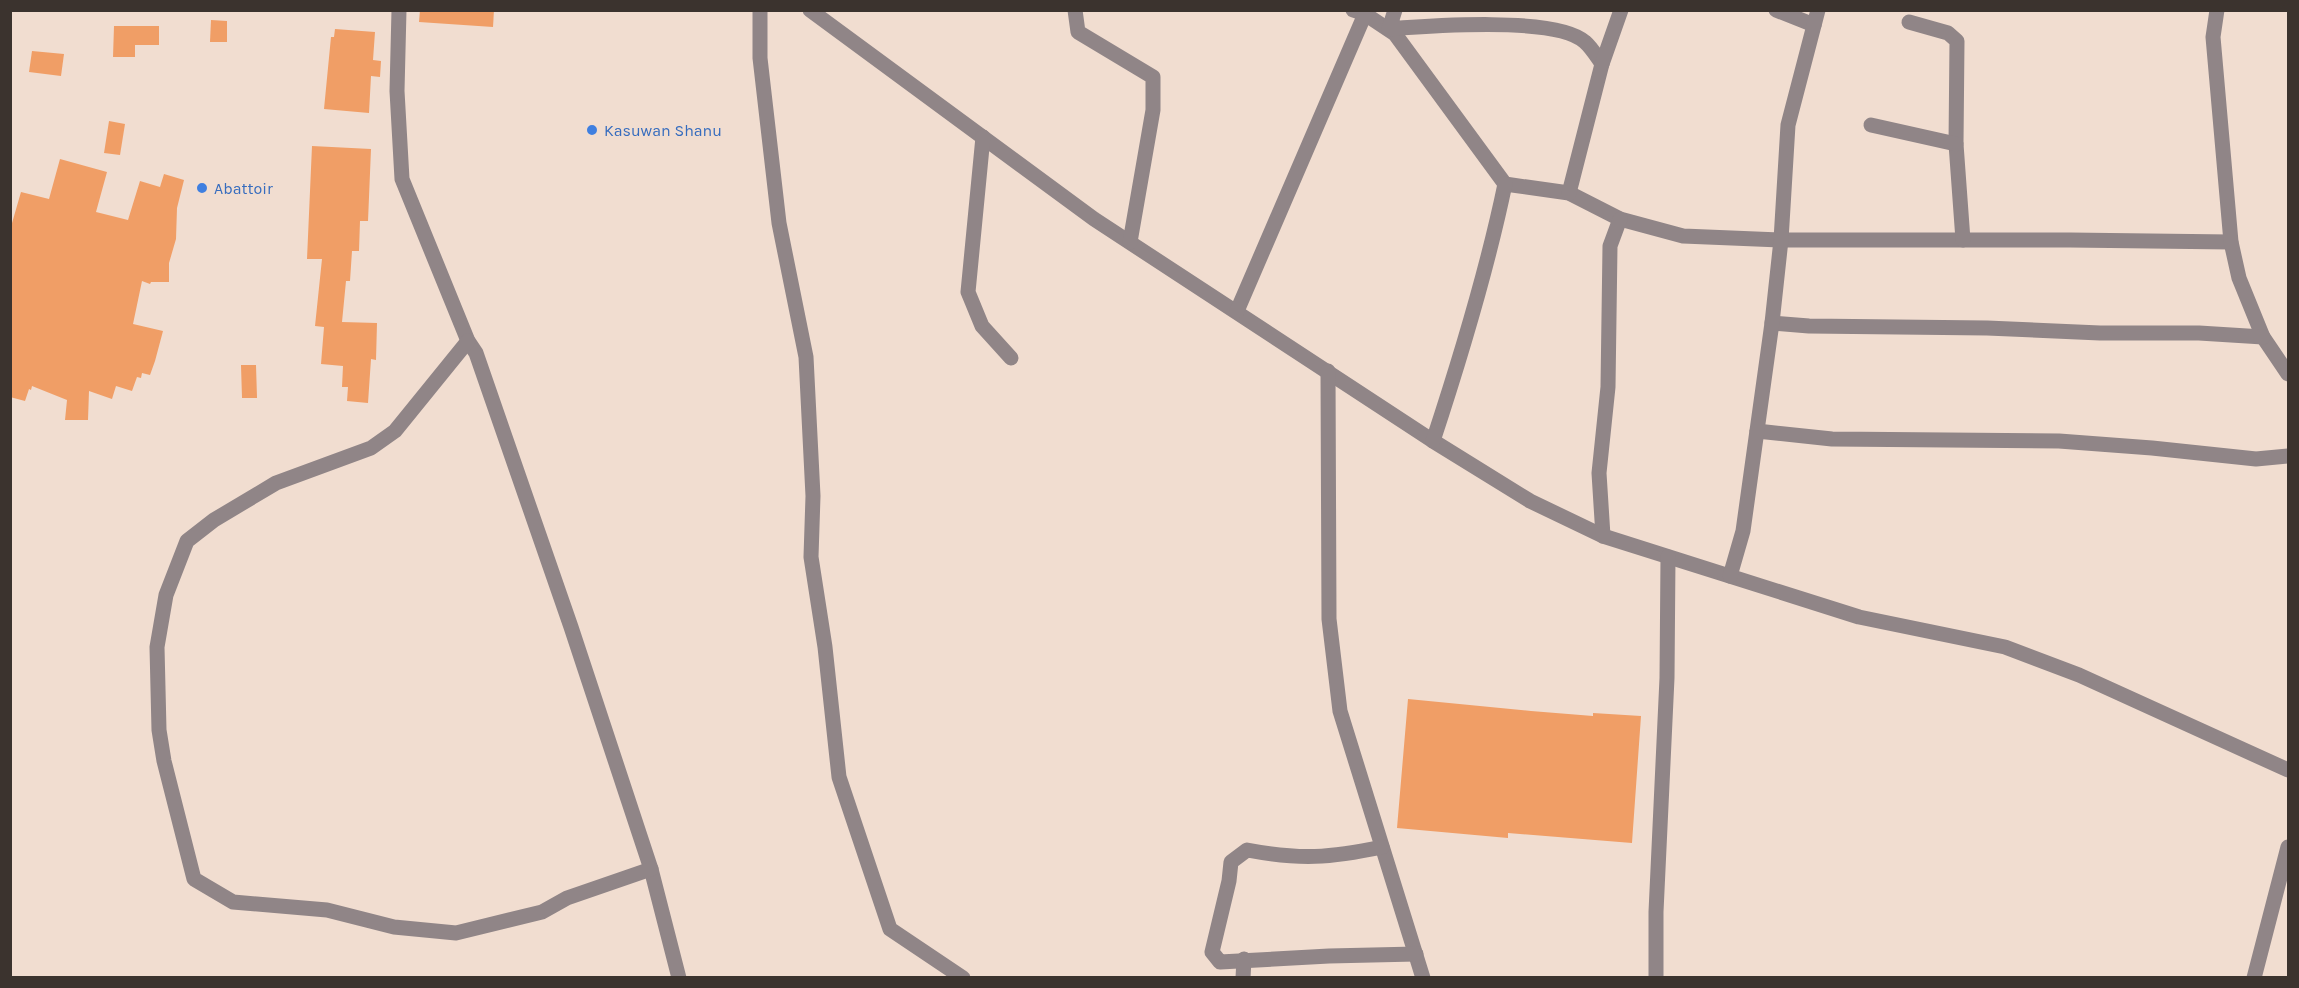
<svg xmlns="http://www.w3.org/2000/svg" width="2299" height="988" viewBox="0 0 2299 988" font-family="Karla,sans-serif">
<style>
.building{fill:#f09e66}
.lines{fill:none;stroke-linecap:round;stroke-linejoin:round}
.minor{stroke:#908587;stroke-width:15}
.shop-dot{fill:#3f7fe0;stroke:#f1ddd0;stroke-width:2}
.labels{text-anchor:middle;stroke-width:6;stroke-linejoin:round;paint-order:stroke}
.shop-label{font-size:16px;fill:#366cbe;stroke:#f1ddd0;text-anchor:start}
</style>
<rect width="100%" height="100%" fill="#f1ddd0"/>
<g class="building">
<polygon points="420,10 494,10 493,27 419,22"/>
<polygon points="211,20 227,21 227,42 210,42"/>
<polygon points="114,26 159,26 159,45 135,45 135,57 113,57"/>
<polygon points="335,29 375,32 373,60 381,61 380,77 371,76 369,113 324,109 331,37 334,37"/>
<polygon points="32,51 64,54 61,76 29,72"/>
<polygon points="109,121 125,124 120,155 104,153"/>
<polygon points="312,146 371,149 368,221 360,221 359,251 352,251 350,281 346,281 342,322 377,323 376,360 371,359 368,403 347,401 348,387 342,387 343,366 321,364 324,327 315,326 322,259 307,259"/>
<polygon points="60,159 107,172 96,212 128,220 140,181 160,187 164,174 184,180 177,208 176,239 169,263 169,282 151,282 150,284 142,281 133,324 163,331 155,361 150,375 142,373 141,378 137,377 132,391 116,386 112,399 89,391 88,420 65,420 67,400 32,386 31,390 29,389 25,401 10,397 10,230 21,192 49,199"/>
<polygon points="241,365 256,365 257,398 242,398"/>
<polygon points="1408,699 1531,711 1593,716 1593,713 1641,716 1632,843 1508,833 1508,838 1397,828"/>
</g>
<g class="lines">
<g class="minor">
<polyline points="399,10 397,91 402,179 468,341 476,353 571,627 651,869 679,978"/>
<polyline points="760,10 760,58 779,223 806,357 813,496 811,557 825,647 839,777 890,929 963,978"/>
<polyline points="810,10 1094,219 1433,441 1530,501 1603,536 1859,617 2005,647 2079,675 2288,770"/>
<polyline points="1075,10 1078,32 1153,77 1153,110 1130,242"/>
<polyline points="1353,10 1365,14 1395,34 1505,184 1569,193 1620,219 1683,236 1781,240 2070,240 2231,242"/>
<path d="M1395 10 1389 29C1428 26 1557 16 1585 42 1592 48 1597 57 1602 64"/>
<polyline points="1776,10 1814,25"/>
<polyline points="2217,10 2213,37 2231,242 2239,278 2263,337 2288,374"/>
<polyline points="1909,22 1948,33 1957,41 1956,144 1963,240"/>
<polyline points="1871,125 1956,144"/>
<polyline points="983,137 968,292 982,326 1011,358"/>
<polyline points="1569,193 1602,64 1621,10"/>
<polyline points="1237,311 1365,14"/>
<polyline points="1772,323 1809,326 1987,328 2100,333 2199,333 2263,337"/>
<polyline points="468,341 395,431 371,448 276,483 214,520 187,541 166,595 157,647 159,730 164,761 194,879 233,902 327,910 394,927 456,933 542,912 567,898 651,869"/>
<polyline points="1328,371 1329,619 1340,711 1423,978"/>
<polyline points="1757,431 1832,439 2059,441 2152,448 2256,459 2288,456"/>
<path d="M1433 441C1461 356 1487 271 1505 184"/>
<polyline points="1603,536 1599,473 1608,387 1610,246 1620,219"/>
<polyline points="1730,576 1743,531 1772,323 1781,240 1788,125 1818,10"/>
<path d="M1382 847C1330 858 1300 860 1247 850L1231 862 1229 881 1212 952 1220 962 1329 956 1416 954"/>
<polyline points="1243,978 1244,959"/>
<polyline points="1656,978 1656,912 1667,678 1668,557"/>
<polyline points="2254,978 2288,847"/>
</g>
</g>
<g class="shop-dot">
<circle cx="592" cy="130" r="6"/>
<circle cx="202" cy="188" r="6"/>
</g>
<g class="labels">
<g class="shop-label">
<text x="604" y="136">Kasuwan Shanu</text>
<text x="214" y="194">Abattoir</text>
</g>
</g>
<rect width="2299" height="988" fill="none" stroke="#3b332e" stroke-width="24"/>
</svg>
